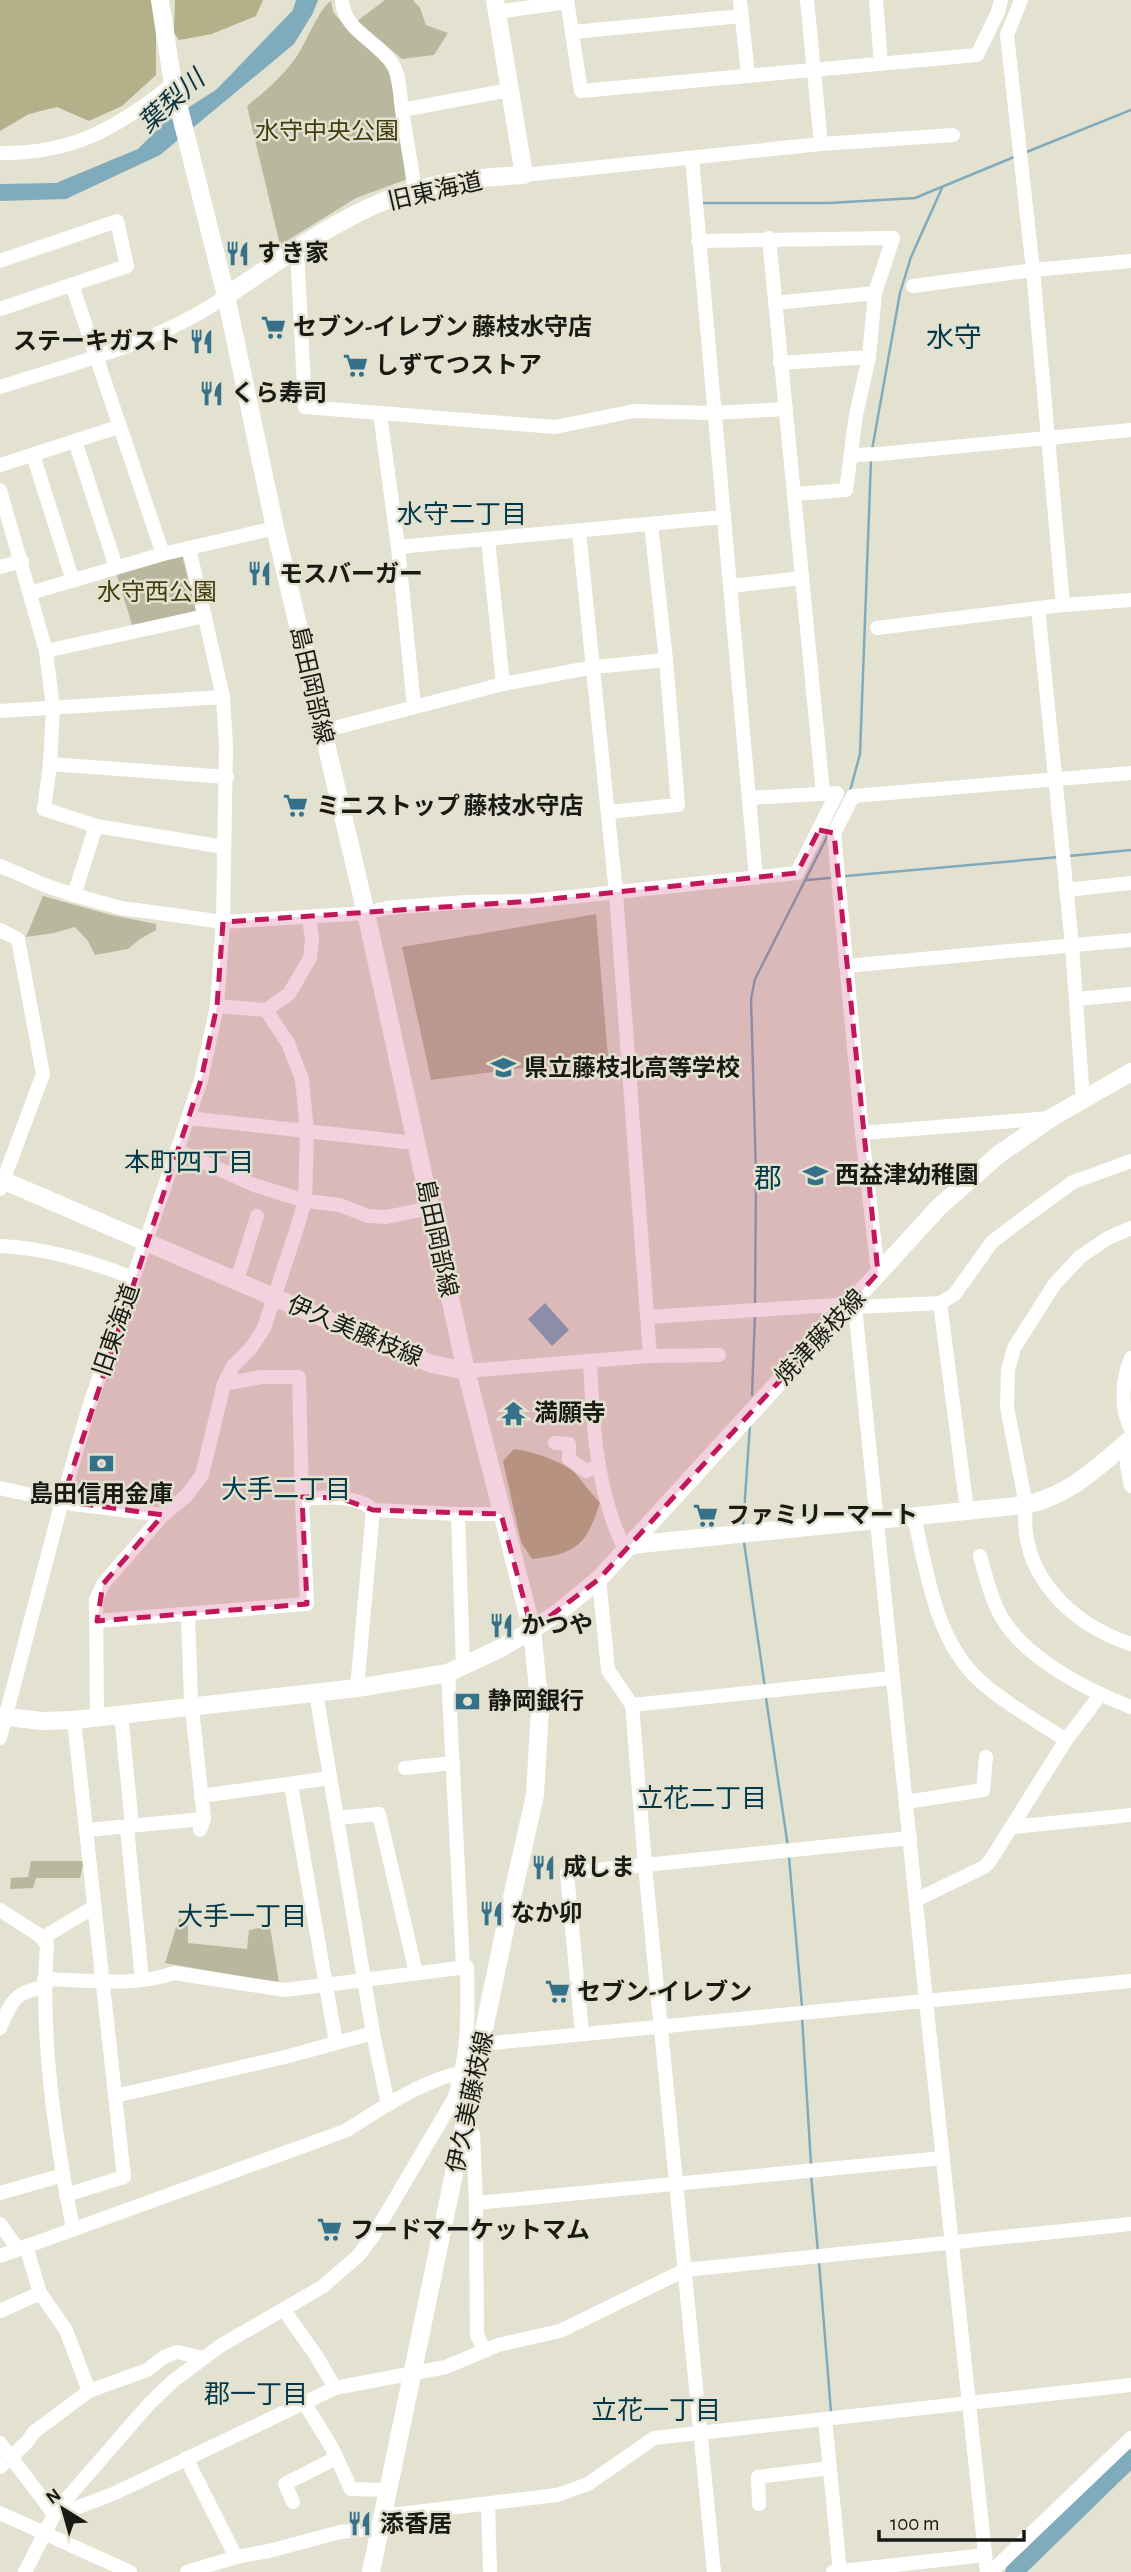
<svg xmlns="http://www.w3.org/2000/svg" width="1131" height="2572" viewBox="0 0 1131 2572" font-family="'Alegreya Sans','Noto Sans JP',sans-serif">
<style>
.green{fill:#b9b79e}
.forest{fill:#b4b18a}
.water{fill:#80abbd}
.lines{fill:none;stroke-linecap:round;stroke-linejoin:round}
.stream{stroke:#80abbd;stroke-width:2.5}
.river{stroke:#80abbd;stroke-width:18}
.minor{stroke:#fff;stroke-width:14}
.major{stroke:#fff;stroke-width:18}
.marked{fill:#c2185b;fill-opacity:0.2;stroke:#c2185b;stroke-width:5;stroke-dasharray:14 9;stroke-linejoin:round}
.labels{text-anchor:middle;stroke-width:5;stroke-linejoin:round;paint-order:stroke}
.park-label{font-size:24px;fill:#433d0c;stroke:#e3e2d1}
.street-label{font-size:24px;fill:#1a1a14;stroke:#e3e2d1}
.poi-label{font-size:24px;font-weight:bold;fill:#1a1a14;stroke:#e3e2d1;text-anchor:start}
.water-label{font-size:26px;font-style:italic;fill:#0a3340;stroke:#e3e2d1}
.neighbourhood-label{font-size:26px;fill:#02394a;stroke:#e3e2d1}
.quarter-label{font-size:28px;fill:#02394a;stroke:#e3e2d1}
</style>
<rect width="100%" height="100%" fill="#e3e2d1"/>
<g class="green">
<polygon points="385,0 413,0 420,8 426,25 448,33 434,55 402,59 357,21"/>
<path d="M331 1 333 12 338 18 389 69 408 173 405 180 356 198 280 245 247 106C264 92 281 78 294 60 306 45 318 9 331 1Z"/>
<polygon points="182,555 196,611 133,628 116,573"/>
<polygon points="43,896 111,915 156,924 156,930 140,939 128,949 95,955 88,941 75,927 54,933 26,937"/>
<polygon points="596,914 608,1057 431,1080 402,947"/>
<polygon points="31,1861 84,1861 80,1878 36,1878 33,1888 10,1889 11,1878 28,1877"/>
<polygon points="179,1918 188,1922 188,1943 247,1949 249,1930 270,1926 279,1983 165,1963"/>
</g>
<g class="forest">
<polygon points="0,0 151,0 156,33 156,75 122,106 89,121 57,107 29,114 0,131"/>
<polygon points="175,0 263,0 256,16 212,34 179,40 174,33"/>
<path d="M514 1449C531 1451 563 1461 575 1473 583 1483 591 1493 600 1503 586 1545 577 1554 532 1559L521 1542 503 1461Z"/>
</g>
<g class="water">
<polygon points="296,0 318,0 313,13 294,44 160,155 66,199 0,201 0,184 56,183 138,149 163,124 217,89 293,10"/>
<polygon points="545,1303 569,1330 552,1346 528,1319"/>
</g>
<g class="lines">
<g class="stream">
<polyline points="1024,153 1131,110"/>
<polyline points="701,203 829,203 915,198 1014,157"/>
<polyline points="872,450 900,293 911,257 942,188"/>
<polyline points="850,791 860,754 871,460"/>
<polyline points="1069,856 1131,850"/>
<polyline points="846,876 1059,857"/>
<polyline points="806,880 830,878"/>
<polyline points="755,1304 756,1175 751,999 755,979 828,835"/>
<polyline points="752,1395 755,1314"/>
<polyline points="743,1527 750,1425"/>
<polyline points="744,1542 765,1688"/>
<polyline points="766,1698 788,1847"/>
<polyline points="789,1857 802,2007"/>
<polyline points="802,2017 811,2164"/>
<polyline points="811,2175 818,2252"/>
<polyline points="819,2262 831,2412"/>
</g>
<polyline class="river" points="1014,2572 1131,2458"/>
<g class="minor">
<path d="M342 0C343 31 380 42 393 65 400 76 400 97 402 110"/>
<path d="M567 0 581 91C713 78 845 68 977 55L998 12 1001 0"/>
<polyline points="740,0 748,75"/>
<polyline points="807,0 821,144"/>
<polyline points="876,0 881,64"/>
<polyline points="1021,0 1007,35 1033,270 1063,605"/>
<polyline points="497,12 567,2"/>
<polyline points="573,32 741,16"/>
<path d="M0 153C73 154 117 128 173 84"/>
<polyline points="692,158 756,878"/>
<polyline points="524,175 821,144 953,135"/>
<polyline points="415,190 402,110 510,90"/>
<polyline points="769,238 823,793"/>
<polyline points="698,241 893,238 875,293 869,357 780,363"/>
<polyline points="297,249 305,407 555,427 634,411 713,413 786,409"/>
<polyline points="0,261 117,221 127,266 0,309"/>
<polyline points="72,285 163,554"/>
<polyline points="913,286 1033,270 1131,261"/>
<polyline points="775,303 875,293"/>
<path d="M0 387C77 362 159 343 226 296"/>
<polyline points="380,413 398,547 414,706"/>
<polyline points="75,441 116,567"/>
<polyline points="33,455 73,581"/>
<polyline points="851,455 879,454 1131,430"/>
<polyline points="0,465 118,427"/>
<polyline points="0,490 46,651 53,708 50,764 44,809 96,826 74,895"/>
<polyline points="795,494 846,490 856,415 869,357"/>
<polyline points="579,532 616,893 650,1356"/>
<polyline points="488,540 503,684"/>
<polyline points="398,547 724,517"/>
<polyline points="0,567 22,561"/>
<polyline points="731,586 802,578"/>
<polyline points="30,593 163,554 275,528"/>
<polyline points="1038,608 1072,945 1083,1100"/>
<polyline points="877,628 1063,605 1131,600"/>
<polyline points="46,651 205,616"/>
<polyline points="0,711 223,697"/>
<polyline points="323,731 503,684 594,667 666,660"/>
<polyline points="50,764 227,777"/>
<polyline points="608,812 678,805 666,660 651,524"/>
<polyline points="96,826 224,847"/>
<polyline points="0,866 47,886 74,895 121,908 174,915 223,922 366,913 387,908 466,902 532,901 797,873 837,793 750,798"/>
<polyline points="1066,890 1131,883"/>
<polyline points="0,930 18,939 43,1074 0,1189"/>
<polyline points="846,966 1131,940"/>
<polyline points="1076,999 1131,994"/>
<polyline points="217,1006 266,1010 289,994 310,958 312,940 309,917"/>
<polyline points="188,1118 406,1142 415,1139"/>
<polyline points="862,1133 1051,1118"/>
<polyline points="177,1150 254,1185 305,1201 340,1205 368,1216 386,1217 431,1208"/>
<path d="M1131 1228 1108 1238 1080 1257 1054 1285 1014 1348 1008 1370 1007 1407 1026 1505C1018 1573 1070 1624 1131 1644"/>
<path d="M0 1246C46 1248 90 1261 133 1278"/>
<polyline points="878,1273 862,1133 834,833 853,796 1131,773"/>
<polyline points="237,1280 257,1216"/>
<polyline points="940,1303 967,1510"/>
<polyline points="855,1307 926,2001 987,2572"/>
<polyline points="649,1317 850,1304 855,1307 940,1303 954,1295 992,1242 1025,1217 1073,1182 1131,1161"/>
<path d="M1131 1358C1122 1379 1120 1408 1131 1429"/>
<path d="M590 1362C593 1427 596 1491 625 1550"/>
<polyline points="466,1371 650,1356 719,1355"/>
<polyline points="224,1384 261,1377 299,1377 302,1500"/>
<polyline points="1127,1442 1127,1466 1131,1486"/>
<polyline points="555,1443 569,1444 569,1459 586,1471 599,1466"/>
<polyline points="0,1488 73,1504 163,1515"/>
<polyline points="458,1514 463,1666"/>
<path d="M914 1517C927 1571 935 1639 978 1679 1004 1703 1037 1721 1066 1740"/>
<path d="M980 1556C986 1577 991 1599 1002 1618 1026 1659 1089 1691 1131 1707"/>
<polyline points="599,1579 608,1670 632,1705 645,1865 714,2572"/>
<polyline points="188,1614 191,1699 204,1819 200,1830"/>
<path d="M97 1621 307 1604 302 1500C322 1496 358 1495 373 1510L458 1514H501"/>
<polyline points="448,1673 463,1967"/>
<polyline points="357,1688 373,1510"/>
<polyline points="316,1693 373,2033 388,2105"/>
<polyline points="632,1705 892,1678"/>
<polyline points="121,1714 132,1825"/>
<polyline points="97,1717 96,1600 103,1584 163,1515 186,1496 202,1475 224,1384 233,1366 251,1348 264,1328 296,1231 305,1201 307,1132 302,1079 288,1043 266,1010"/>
<polyline points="0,1738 62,1501 89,1407 201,1080 217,1006 223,922 226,745 223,697 189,548"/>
<polyline points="405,1768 453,1763"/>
<polyline points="291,1785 336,2043"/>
<polyline points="201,1796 330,1778"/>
<polyline points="906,1802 983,1790 986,1757"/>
<polyline points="337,1818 379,1814 416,1973"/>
<polyline points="1012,1827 1131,1815"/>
<polyline points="127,1828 142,1979"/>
<polyline points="87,1830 204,1819"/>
<polyline points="916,1900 984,1867 990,1861 1066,1740 1100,1695"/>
<path d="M0 1910 39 1935 47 1944C40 2039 55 2135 73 2229"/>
<polyline points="42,1938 94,1907"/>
<path d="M44 1979C86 1980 135 1987 174 1973L285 1990 467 1967C468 2016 469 2049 455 2097"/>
<path d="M0 2028C11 2002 14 1992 44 1987"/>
<polyline points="582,2034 567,1873 910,1838"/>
<polyline points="482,2044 1131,1981"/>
<polyline points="115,2096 285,2057 373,2033"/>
<polyline points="466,2123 473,2134 476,2203 477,2335 485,2351"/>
<polyline points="0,2193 63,2175"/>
<polyline points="66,2195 124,2177 74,1720"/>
<polyline points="476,2203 942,2158"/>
<polyline points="0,2224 18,2249"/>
<polyline points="26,2246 40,2293 66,2330 89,2391"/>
<path d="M0 2256 345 2131C376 2112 434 2072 469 2073"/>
<polyline points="284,2310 317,2357 335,2388"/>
<polyline points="0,2311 40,2293"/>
<polyline points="304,2402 332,2448 351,2489 388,2490"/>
<polyline points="825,2419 840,2572"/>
<polyline points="0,2443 54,2514"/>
<polyline points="186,2458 236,2557"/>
<polyline points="0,2467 27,2442 34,2432 89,2391 147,2370 164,2357 177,2352 203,2358"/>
<polyline points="293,2502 285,2484 336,2458"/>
<polyline points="488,2504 490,2572"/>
<polyline points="759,2504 758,2477 829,2468"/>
<polyline points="56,2511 76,2508 113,2494 335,2388 446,2367 498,2345 560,2331 685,2270 1131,2224"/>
<polyline points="0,2513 130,2572"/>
<polyline points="383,2516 557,2495 588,2484 654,2438 1131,2385"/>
<polyline points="25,2572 56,2511 149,2404 173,2381 220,2346 322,2287 358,2256 373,2236 455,2097 474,2087"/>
<polyline points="187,2572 236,2557 269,2551 340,2532 380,2528"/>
<polyline points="833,2572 985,2555"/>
<polyline points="991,2572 1131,2438"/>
</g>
<g class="major">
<polyline points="160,0 173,84 226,296 275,528 366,913 466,1371 532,1630 540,1709 535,1795 506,1924 371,2572"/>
<path d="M226 296C288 255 350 207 423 188 456 179 490 177 524 175L495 0"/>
<polyline points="0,1179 385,1345 432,1364 466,1371"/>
<path d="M630 1545 1026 1505C1072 1494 1096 1468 1131 1439"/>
<polyline points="0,1716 41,1721 74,1720 357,1688 448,1673 501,1648 532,1630 559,1612 599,1579 939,1207 998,1155 1051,1118 1131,1072"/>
</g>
</g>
<path class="marked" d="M819 830 834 833 878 1273 599 1579 532 1630 501 1514 373 1510 340 1498 302 1497 307 1604 97 1621 103 1584 163 1515 62 1501 201 1080 217 1006 223 922 532 901 797 873Z"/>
<defs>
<symbol id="restaurant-bare" viewBox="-9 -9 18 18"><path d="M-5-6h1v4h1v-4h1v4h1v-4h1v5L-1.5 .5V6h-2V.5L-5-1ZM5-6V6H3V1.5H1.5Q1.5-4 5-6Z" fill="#357289" stroke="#e3e2d1" stroke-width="2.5" paint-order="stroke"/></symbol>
<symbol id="supermarket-bare" viewBox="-9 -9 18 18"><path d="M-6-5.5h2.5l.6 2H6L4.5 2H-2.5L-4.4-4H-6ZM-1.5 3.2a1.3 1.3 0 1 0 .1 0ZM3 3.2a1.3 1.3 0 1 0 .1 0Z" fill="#357289" stroke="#e3e2d1" stroke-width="2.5" paint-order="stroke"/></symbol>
<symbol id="school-bare" viewBox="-9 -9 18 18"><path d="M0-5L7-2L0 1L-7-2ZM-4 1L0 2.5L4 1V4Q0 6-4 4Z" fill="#357289" stroke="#e3e2d1" stroke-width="2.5" paint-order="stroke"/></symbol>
<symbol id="temple-bare" viewBox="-9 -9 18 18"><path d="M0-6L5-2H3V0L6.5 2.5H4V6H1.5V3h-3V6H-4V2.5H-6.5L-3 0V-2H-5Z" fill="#357289" stroke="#e3e2d1" stroke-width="2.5" paint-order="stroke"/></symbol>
<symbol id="bank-bare" viewBox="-9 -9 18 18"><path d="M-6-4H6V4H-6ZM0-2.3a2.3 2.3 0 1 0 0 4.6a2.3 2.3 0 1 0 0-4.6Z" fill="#357289" stroke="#e3e2d1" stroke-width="2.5" paint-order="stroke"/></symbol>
</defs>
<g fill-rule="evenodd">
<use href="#restaurant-bare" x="220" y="236" width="35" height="35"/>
<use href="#supermarket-bare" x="256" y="310" width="35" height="35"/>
<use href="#restaurant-bare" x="184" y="324" width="35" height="35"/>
<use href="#supermarket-bare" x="338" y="348" width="35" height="35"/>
<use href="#restaurant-bare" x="194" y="376" width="35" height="35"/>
<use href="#restaurant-bare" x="242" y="556" width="35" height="35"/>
<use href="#supermarket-bare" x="278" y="788" width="35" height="35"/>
<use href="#school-bare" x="486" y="1050" width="35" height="35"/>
<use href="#school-bare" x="798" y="1158" width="35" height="35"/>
<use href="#temple-bare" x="496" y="1396" width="35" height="35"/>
<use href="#bank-bare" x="84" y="1446" width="35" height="35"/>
<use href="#supermarket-bare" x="688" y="1498" width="35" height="35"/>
<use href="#restaurant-bare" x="484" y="1608" width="35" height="35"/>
<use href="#bank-bare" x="450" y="1684" width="35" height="35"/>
<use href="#restaurant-bare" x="526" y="1850" width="35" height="35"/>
<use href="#restaurant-bare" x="474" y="1896" width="35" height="35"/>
<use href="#supermarket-bare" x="540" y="1974" width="35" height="35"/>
<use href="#supermarket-bare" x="312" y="2212" width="35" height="35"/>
<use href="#restaurant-bare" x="342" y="2506" width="35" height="35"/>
</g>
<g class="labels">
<g class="park-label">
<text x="327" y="139">水守中央公園</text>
<text x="157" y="600">水守西公園</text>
</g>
<g class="street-label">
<text transform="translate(435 191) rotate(-13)" y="8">旧東海道</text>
<text transform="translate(312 685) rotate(77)" y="8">島田岡部線</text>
<text transform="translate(437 1238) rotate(78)" y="8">島田岡部線</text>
<text transform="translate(116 1330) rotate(-71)" y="8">旧東海道</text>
<text transform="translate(355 1331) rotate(23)" y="8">伊久美藤枝線</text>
<text transform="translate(820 1337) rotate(-47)" y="8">焼津藤枝線</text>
<text transform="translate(470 2102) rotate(-78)" y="8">伊久美藤枝線</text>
</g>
<g class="poi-label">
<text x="257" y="261">すき家</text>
<text x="293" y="335">セブン-イレブン 藤枝水守店</text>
<text x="181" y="349" text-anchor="end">ステーキガスト</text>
<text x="375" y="373">しずてつストア</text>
<text x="231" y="401">くら寿司</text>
<text x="279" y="582">モスバーガー</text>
<text x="316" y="814">ミニストップ 藤枝水守店</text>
<text x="524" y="1076">県立藤枝北高等学校</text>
<text x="835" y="1183">西益津幼稚園</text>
<text x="534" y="1421">満願寺</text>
<text x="101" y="1502" text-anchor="middle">島田信用金庫</text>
<text x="726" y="1523">ファミリーマート</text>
<text x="521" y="1633">かつや</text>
<text x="488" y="1709">静岡銀行</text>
<text x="563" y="1875">成しま</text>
<text x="511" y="1921">なか卯</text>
<text x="577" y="2000">セブン-イレブン</text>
<text x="350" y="2238">フードマーケットマム</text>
<text x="380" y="2532">添香居</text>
</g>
<g class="water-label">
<text transform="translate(171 101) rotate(-42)" y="9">葉梨川</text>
</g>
<g class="neighbourhood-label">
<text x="462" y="523">水守二丁目</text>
<text x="189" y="1171">本町四丁目</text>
<text x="286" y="1498">大手二丁目</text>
<text x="702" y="1807">立花二丁目</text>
<text x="242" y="1925">大手一丁目</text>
<text x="256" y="2403">郡一丁目</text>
<text x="656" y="2419">立花一丁目</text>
</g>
<g class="quarter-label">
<text x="954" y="347">水守</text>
<text x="768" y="1188">郡</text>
</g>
</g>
<g transform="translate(63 2509) rotate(323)" stroke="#e3e2d1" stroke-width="5" paint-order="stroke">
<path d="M0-5L12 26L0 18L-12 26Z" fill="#1a1a14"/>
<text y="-10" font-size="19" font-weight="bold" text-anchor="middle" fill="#1a1a14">N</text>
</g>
<path d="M879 2530v10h145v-10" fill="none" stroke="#1a1a14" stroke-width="3.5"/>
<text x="890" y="2530" font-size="21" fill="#1a1a14" stroke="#e3e2d1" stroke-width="5" paint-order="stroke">100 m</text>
</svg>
